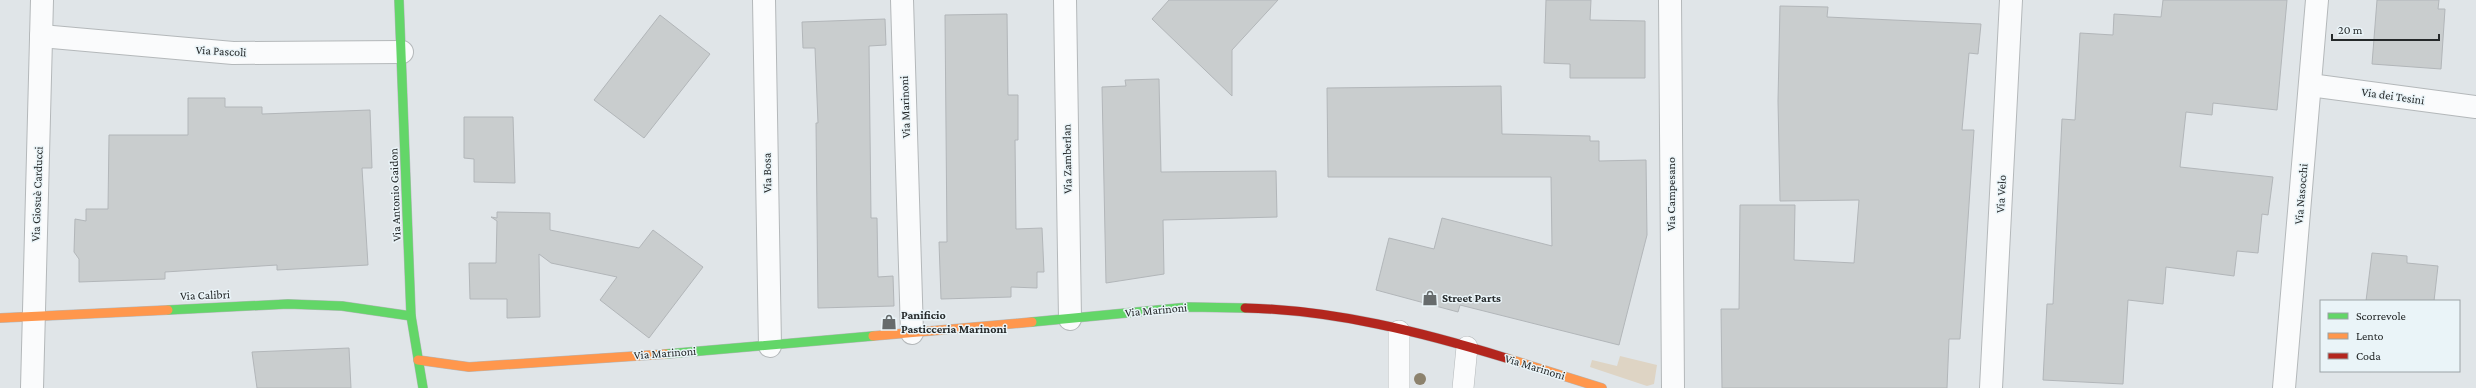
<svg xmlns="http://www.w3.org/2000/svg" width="2476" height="388" viewBox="0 0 2476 388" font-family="'Crimson Pro',serif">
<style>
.green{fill:#ded4c4}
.building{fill:#c9cdce;stroke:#b2b6b9}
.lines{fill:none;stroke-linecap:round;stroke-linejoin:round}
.lane-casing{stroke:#b4b8ba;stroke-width:22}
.street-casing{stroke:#b4b8ba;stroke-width:24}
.fast-casing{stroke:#b4b8ba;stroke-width:10}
.slow-casing{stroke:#b4b8ba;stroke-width:10}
.jam-casing{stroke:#b4b8ba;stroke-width:10}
.lane{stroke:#fafbfc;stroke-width:21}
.street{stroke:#fafbfc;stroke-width:22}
.fast{stroke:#63d668;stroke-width:9}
.slow{stroke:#ff974d;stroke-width:9}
.jam{stroke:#b3261e;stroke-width:9}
.tree{fill:#8c826d}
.labels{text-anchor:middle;stroke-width:3;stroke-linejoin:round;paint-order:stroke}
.street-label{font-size:12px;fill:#25292a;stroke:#eaf4f8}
.poi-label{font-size:12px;font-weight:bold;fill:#25292a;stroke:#eaf4f8;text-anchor:start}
</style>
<rect width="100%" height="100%" fill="#e0e5e8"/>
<polygon class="green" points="1620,356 1657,365 1654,384 1647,386 1590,367 1592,360 1617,366"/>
<g class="building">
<polygon points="1169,0 1278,0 1232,50 1232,96 1152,19"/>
<polygon points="1546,0 1591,0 1590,20 1645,21 1645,78 1570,78 1570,64 1544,63"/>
<polygon points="2163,0 2287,0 2277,110 2213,103 2212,115 2186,112 2180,167 2273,177 2268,215 2262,214 2258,253 2237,251 2234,276 2166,267 2163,304 2128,300 2123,384 2043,380 2047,304 2053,304 2062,119 2075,120 2080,33 2113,35 2114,14 2161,17"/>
<polygon points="2377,0 2439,0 2438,9 2445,9 2441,69 2372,64"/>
<polygon points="1780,6 1828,7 1827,17 1981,24 1978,54 1969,53 1962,130 1974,130 1960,339 1949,339 1947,388 1722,388 1721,309 1739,309 1740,205 1795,205 1794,260 1854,263 1859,200 1780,201 1778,101"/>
<polygon points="1007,14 1008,95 1018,95 1018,140 1015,140 1016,229 1042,228 1044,272 1037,272 1037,288 1011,287 1011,297 941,299 939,242 947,242 945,15"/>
<polygon points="660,15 710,54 644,138 594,100"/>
<polygon points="885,19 886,45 869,46 871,218 877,218 878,277 893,276 894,306 818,308 816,123 818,123 815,48 803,48 802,22"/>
<polygon points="1159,79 1161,172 1276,171 1277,217 1163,220 1164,274 1106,283 1102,87 1126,86 1125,80"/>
<polygon points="1501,86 1502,134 1590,136 1590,141 1599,141 1599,161 1646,160 1647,235 1619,345 1460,305 1458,312 1376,290 1389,238 1434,249 1442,218 1552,246 1551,177 1328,177 1327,88"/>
<polygon points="188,98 225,98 225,107 262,107 262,114 370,110 372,168 362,168 368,265 277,270 277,265 165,272 165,279 79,282 79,259 74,252 75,219 86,221 86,209 108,209 109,135 188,135"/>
<polygon points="464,117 513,117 515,183 474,182 474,159 464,158"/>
<polygon points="497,212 550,213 550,230 639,248 653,230 703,267 649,338 600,300 617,277 551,263 539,254 540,317 507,318 507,299 470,299 469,263 496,263 497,221 491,217 497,218"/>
<polygon points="2372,253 2407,256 2407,263 2438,266 2434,301 2366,301"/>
<polygon points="349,348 351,388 257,388 252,352"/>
</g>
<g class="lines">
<defs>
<g id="lane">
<polyline points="1399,388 1399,331"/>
<polyline points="1463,388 1467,347"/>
</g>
<g id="street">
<polyline points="764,0 770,346"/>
<polyline points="902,0 912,333"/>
<polyline points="1065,0 1070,319"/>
<polyline points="1670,0 1673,388"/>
<polyline points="41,36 233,53 402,52"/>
<polyline points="2310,85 2476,107"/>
<polyline points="32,388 42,0"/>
<polyline points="1991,388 2011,0"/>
<polyline points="2284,388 2317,0"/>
</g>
<g id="fast">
<polyline points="399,0 411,316 423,388"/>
<polyline points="168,310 288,304 342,306 411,316"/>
<polyline points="1032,322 1189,307 1245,308"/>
<polyline points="666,354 873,336"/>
</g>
<g id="slow">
<polyline points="0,318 168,310"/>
<polyline points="873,336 1032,322"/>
<polyline points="1506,358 1602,388"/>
<polyline points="418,360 469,367 666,354"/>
</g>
<path id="jam" d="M1245 308C1334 310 1422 332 1506 358"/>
</defs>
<use href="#lane" class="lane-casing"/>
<use href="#street" class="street-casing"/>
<use href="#fast" class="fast-casing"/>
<use href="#slow" class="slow-casing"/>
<use href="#jam" class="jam-casing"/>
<use href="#lane" class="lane"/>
<use href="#street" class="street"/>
<use href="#fast" class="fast"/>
<use href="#slow" class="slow"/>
<use href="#jam" class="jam"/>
</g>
<circle class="tree" cx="1420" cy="379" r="6"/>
<defs>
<symbol id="shop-bare" viewBox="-9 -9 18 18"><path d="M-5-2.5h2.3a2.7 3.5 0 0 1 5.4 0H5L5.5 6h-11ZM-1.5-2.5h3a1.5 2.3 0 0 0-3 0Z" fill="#666b6c" stroke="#eaf4f8" stroke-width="2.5" paint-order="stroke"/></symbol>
</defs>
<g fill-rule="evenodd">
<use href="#shop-bare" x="1419" y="287" width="22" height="22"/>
<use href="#shop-bare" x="878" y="311" width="22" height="22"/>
</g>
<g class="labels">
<g class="street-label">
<text transform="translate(221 51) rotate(3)" y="4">Via Pascoli</text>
<text transform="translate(2393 96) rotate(8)" y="4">Via dei Tesini</text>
<text transform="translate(905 107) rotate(-92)" y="4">Via Marinoni</text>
<text transform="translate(1067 159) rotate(-91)" y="4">Via Zamberlan</text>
<text transform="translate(767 173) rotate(-91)" y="4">Via Bosa</text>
<text transform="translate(37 194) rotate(-88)" y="4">Via Giosuè Carducci</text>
<text transform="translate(1671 194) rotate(-90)" y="4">Via Campesano</text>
<text transform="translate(2001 194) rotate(-87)" y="4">Via Velo</text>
<text transform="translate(2301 194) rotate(-85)" y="4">Via Nasocchi</text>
<text transform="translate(395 195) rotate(-92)" y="4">Via Antonio Gaidon</text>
<text transform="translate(205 295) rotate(-2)" y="4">Via Calibri</text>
<text transform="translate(1156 310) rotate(-5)" y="4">Via Marinoni</text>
<text transform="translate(665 353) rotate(-4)" y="4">Via Marinoni</text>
<text transform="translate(1535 367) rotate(17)" y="4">Via Marinoni</text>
</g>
<g class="poi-label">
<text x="1442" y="302">Street Parts</text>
<text x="901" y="319">Panificio<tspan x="901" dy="14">Pasticceria Marinoni</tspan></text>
</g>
</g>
<rect x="2320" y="300" width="140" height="72" fill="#eaf4f8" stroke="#9ba3a6"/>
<rect x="2328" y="313" width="20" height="6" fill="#63d668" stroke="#9ba3a6"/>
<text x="2356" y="320" font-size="12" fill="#25292a">Scorrevole</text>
<rect x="2328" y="333" width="20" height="6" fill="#ff974d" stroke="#9ba3a6"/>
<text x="2356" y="340" font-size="12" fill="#25292a">Lento</text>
<rect x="2328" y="353" width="20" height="6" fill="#b3261e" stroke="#9ba3a6"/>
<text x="2356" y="360" font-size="12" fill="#25292a">Coda</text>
<path d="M2332 34v6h107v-6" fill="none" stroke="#25292a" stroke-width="2"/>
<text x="2338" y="34" font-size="12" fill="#25292a" stroke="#eaf4f8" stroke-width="3" paint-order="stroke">20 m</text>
</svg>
